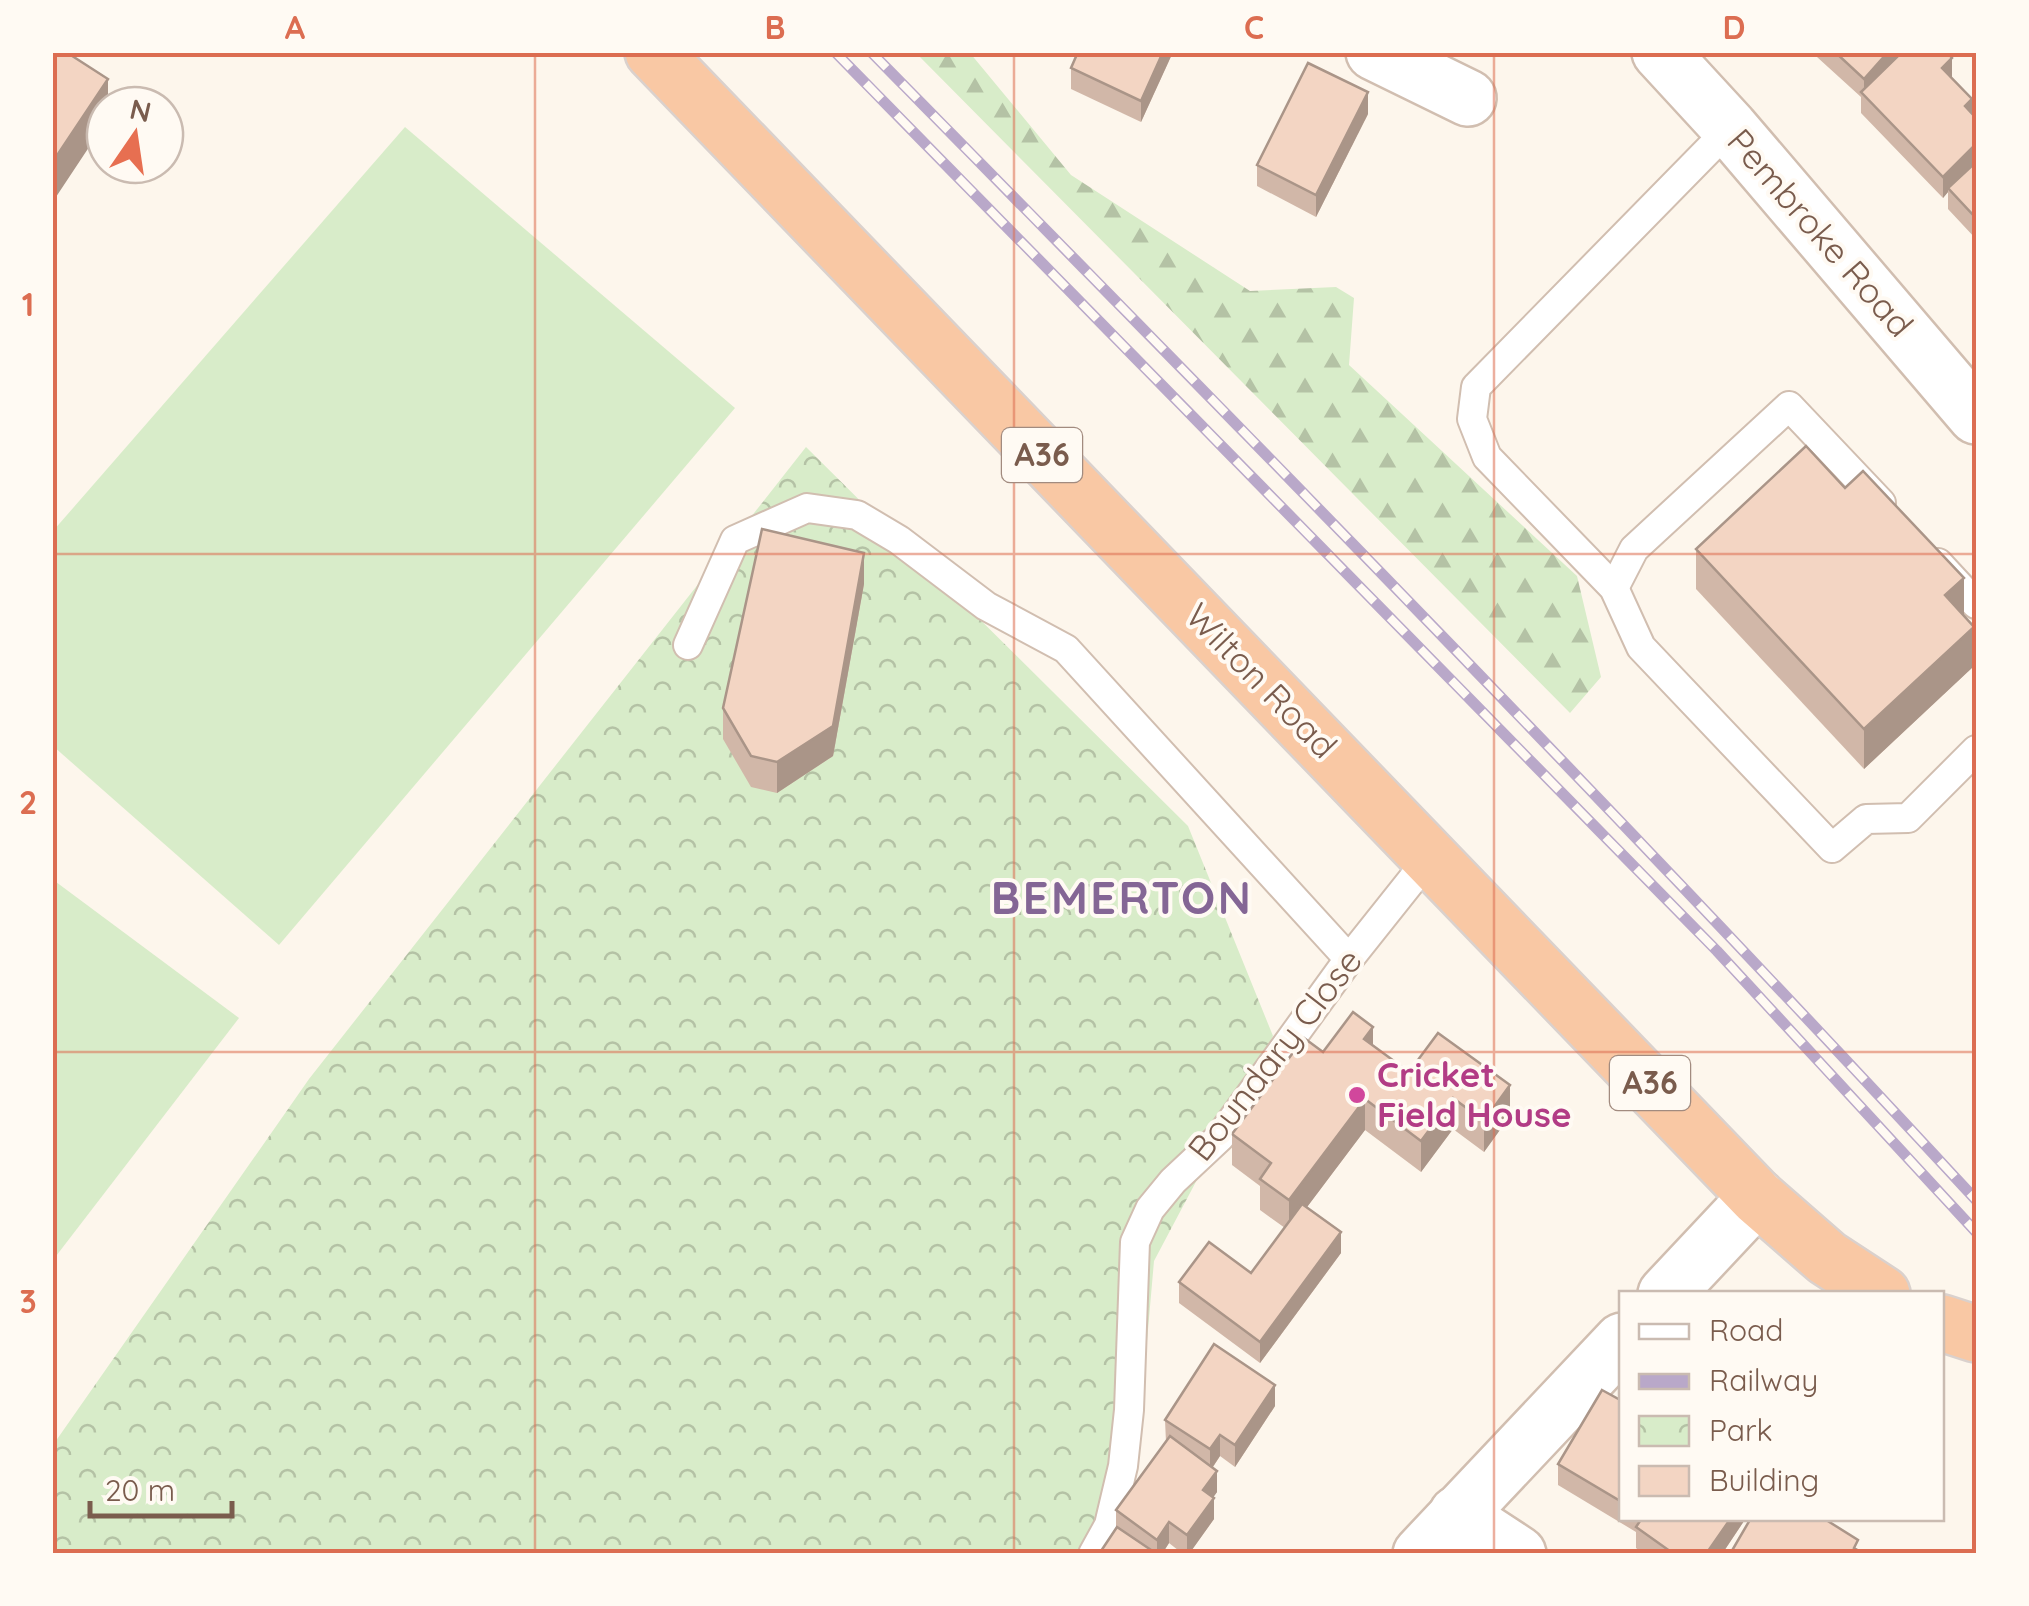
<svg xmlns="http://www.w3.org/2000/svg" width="2029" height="1606" viewBox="0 0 2029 1606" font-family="Quicksand,sans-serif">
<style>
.grass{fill:#d8ecc9}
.forest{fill:url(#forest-firs)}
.park{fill:url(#park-crowns)}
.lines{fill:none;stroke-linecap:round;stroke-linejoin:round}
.service-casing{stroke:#d1beb0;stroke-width:32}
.minor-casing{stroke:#d1beb0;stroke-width:60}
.trunk-casing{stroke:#dad1cd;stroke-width:60}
.service{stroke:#fff;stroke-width:28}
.minor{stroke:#fff;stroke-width:55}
.trunk{stroke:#f9c8a4;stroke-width:55}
.rail-casing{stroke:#b9a8c9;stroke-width:11}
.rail{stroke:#fffaf3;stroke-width:8;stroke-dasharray:22;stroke-linecap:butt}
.wall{fill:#d1b7a8}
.shaded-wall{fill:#aa9588}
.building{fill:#f3d5c3;stroke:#aa9588;stroke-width:2.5}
.grid{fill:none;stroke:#dc6d51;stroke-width:2.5;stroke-opacity:0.55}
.hotel-dot{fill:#d1479c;stroke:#fffaf3;stroke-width:4}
.labels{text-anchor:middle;stroke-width:8;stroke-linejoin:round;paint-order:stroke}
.shield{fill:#fffaf3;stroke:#a28b7f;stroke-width:2.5}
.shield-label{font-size:32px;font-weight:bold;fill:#7a5c4d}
.street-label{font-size:35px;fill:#7a5c4d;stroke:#fffaf3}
.hotel-label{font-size:35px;font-weight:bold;fill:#b23c85;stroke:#fffaf3;text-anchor:start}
.district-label{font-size:45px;font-weight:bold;letter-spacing:2.5px;fill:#846695;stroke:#fffaf3}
.neatline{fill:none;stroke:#dc6d51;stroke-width:4}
.grid-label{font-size:32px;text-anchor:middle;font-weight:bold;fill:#dc6d51}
</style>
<defs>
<pattern id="forest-firs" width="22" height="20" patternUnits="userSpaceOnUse" patternTransform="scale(2.5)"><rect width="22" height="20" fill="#d8ecc9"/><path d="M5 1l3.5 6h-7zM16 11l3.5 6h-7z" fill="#b4c2a5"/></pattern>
<pattern id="park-crowns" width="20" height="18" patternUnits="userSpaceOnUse" patternTransform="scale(2.5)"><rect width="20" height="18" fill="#d8ecc9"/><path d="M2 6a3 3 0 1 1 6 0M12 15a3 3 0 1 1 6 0" fill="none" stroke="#b4c2a5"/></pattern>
</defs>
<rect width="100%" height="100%" fill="#fdf6ec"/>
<g class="grass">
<polygon points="405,127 735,408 279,945 53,746 53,531"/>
<polygon points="52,879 239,1018 53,1260 52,1260"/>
</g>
<polygon class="forest" points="916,53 970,53 1071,175 1250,291 1336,287 1354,298 1349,365 1577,576 1601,677 1570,713"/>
<polygon class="park" points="806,447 1188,826 1273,1036 1154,1261 1135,1478 1079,1553 53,1554 53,1445 309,1079"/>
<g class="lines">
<defs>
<g id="service">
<polyline points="1730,128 1476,387 1472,419 1487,457 1614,588 1641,647 1832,848 1866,819 1908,818 1976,750"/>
<polyline points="1938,563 1976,604"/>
<polyline points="1614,588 1634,549 1789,406 1881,503"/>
<polyline points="688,645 735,540 807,508 857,515 899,540 986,606 1066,649 1349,959"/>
<polyline points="1093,1554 1109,1525 1123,1466 1129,1410 1135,1242 1150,1209 1173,1181 1220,1137 1349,959 1431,856"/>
</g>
<g id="minor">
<polyline points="1374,52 1468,98"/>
<polyline points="1660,52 1730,128 1976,416"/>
<polyline points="1666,1294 1757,1197"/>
<polyline points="1457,1514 1518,1554"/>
<polyline points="1421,1554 1622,1341"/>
</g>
<g id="trunk">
<polyline points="653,52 1757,1197 1827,1258 1882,1294"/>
<polyline points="1942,1323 1976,1334"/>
</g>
</defs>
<use href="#service" class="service-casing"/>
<use href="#minor" class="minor-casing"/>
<use href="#trunk" class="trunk-casing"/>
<use href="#service" class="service"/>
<use href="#minor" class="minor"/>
<use href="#trunk" class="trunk"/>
<defs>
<g id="rail">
<polyline points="835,52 1717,951 1976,1232"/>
<path d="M871 52C1244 431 1616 810 1976 1200"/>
</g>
</defs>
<use href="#rail" class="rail-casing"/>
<use href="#rail" class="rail"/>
</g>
<g class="wall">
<polygon points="1173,52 1141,122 1071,89 1071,68"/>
<polygon points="1817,52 1947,52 1952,79 1972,114 1976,118 1976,239 1948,209 1948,192 1943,198 1861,113 1861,97 1817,57"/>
<polygon points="1368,114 1316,217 1257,186 1257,165"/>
<polygon points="1696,549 1964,616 1974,666 1864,769 1696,589"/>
<polygon points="864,584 833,756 777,793 751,787 723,739 723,708"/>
<polygon points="1373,1045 1409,1072 1510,1116 1484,1152 1453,1129 1421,1172 1365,1130 1307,1207 1341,1253 1260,1363 1179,1303 1179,1282 1251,1273 1285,1228 1260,1210 1260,1186 1232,1165 1232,1134 1323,1052"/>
<polygon points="1622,1401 1622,1518 1746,1518 1722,1554 1643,1554 1636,1548 1636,1532 1558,1485 1558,1464"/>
<polygon points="1275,1406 1235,1467 1220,1456 1213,1467 1217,1492 1213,1497 1214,1519 1189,1554 1183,1554 1169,1543 1162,1554 1099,1554 1116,1527 1116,1510 1166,1442 1165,1420"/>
</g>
<g class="shaded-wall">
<polygon points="1163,52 1173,52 1141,122 1141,101"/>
<polygon points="1888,52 1908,52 1864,96 1864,79"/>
<polygon points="1952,58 1952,80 1942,68"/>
<polygon points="108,79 108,105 105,105 105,123 52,203 52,163"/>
<polygon points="1368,92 1368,114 1316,217 1316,195"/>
<polygon points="1972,99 1972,120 1965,106"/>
<polygon points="1976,144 1976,166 1948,188 1948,192 1943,198 1943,177"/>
<polygon points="864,553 864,584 833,756 777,793 777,762"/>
<polygon points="1964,578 1964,618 1945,595"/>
<polygon points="1974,627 1974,666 1864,769 1864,729"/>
<polygon points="1373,1027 1373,1058 1364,1039"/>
<polygon points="1510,1085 1510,1116 1484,1152 1484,1121"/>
<polygon points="1453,1098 1453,1129 1421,1172 1421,1141"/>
<polygon points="1365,1099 1365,1130 1289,1231 1289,1200"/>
<polygon points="1341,1232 1341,1253 1260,1363 1260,1342"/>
<polygon points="1275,1385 1275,1406 1235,1467 1235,1445"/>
<polygon points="1220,1435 1220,1456 1210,1471 1210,1449"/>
<polygon points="1217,1471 1217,1492 1203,1512 1203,1490"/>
<polygon points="1214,1498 1214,1519 1189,1554 1187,1554 1187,1535"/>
<polygon points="1731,1518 1746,1518 1722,1554 1706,1554"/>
<polygon points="1169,1522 1169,1543 1162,1554 1157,1554 1157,1540"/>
</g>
<g class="building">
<polygon points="52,52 66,52 108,79 52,163"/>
<polygon points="1078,52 1163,52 1141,101 1071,68"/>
<polygon points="1835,52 1888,52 1864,79"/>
<polygon points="1902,52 1947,52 1952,58 1942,68 1972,99 1965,106 1976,118 1976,144 1943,177 1861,92"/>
<polygon points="1308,63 1368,92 1316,195 1257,165"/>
<polygon points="1976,162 1976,218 1948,188"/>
<polygon points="1806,446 1845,488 1863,471 1964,578 1945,595 1974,627 1864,729 1696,549"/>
<polygon points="762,529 864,553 833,726 777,762 751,756 723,708"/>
<polygon points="1353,1012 1373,1027 1364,1039 1409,1072 1438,1033 1510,1085 1484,1121 1453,1098 1421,1141 1365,1099 1289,1200 1260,1179 1271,1163 1232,1134 1304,1038 1323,1052"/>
<polygon points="1302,1204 1341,1232 1260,1342 1179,1282 1209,1242 1251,1273"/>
<polygon points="1214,1344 1275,1385 1235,1445 1220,1435 1210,1449 1165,1420"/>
<polygon points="1602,1390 1622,1401 1622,1502 1558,1464"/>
<polygon points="1170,1436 1217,1471 1203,1490 1214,1498 1187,1535 1169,1522 1157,1540 1116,1510"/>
<polygon points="1642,1518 1731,1518 1706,1554 1674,1554 1636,1527"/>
<polygon points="1751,1518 1823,1518 1858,1540 1854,1548 1864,1554 1730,1554"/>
<polygon points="1117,1527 1157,1554 1099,1554"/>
</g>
<path class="grid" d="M535 52V1554M1014 52V1554M1494 52V1554M52 554H1976M52 1052H1976"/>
<circle class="hotel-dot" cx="1357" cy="1095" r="10"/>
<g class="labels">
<g class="shield">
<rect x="1002" y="428" width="80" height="54" rx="8"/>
<rect x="1610" y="1056" width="80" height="54" rx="8"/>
</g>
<g class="shield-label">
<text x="1042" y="466">A36</text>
<text x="1650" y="1094">A36</text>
</g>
<g class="street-label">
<text transform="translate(1820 233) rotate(49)" y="12">Pembroke Road</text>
<text transform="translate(1261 681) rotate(46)" y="12">Wilton Road</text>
<text transform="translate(1275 1055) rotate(-52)" y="12">Boundary Close</text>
</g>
<g class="hotel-label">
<text x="1377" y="1087">Cricket<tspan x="1377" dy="40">Field House</tspan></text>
</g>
<g class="district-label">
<text x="1122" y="914">BEMERTON</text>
</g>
</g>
<rect width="2029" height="1606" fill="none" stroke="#fffaf3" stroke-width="110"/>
<rect x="1619" y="1291" width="325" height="230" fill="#fffaf3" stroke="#cabbb1" stroke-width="2.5"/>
<rect x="1639" y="1324" width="50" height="15" fill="#ffffff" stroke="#cabbb1" stroke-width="2.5"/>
<text x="1709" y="1341" font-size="30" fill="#7a5c4d">Road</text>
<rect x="1639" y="1374" width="50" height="15" fill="#b9a8c9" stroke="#cabbb1" stroke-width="2.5"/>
<text x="1709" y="1391" font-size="30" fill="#7a5c4d">Railway</text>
<rect x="1639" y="1416" width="50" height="30" fill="url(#park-crowns)" stroke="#cabbb1" stroke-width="2.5"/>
<text x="1709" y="1441" font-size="30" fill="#7a5c4d">Park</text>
<rect x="1639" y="1466" width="50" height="30" fill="#f3d5c3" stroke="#cabbb1" stroke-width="2.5"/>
<text x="1709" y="1491" font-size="30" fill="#7a5c4d">Building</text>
<g transform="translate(135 135) rotate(13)"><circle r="48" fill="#fffaf3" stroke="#cabbb1" stroke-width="2.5"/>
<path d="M0-8L18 38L0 25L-18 38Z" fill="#e76f51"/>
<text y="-15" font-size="28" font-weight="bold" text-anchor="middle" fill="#7a5c4d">N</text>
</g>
<path d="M90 1501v15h142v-15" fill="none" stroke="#7a5c4d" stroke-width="5"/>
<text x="105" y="1501" font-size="30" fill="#7a5c4d" stroke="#fffaf3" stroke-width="8" paint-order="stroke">20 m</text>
<rect x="55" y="55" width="1919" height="1496" class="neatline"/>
<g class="grid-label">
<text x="295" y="39">A</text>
<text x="775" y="39">B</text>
<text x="1254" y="39">C</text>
<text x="1734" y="39">D</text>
<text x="28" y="316">1</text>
<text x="28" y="814">2</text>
<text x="28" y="1313">3</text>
</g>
</svg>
